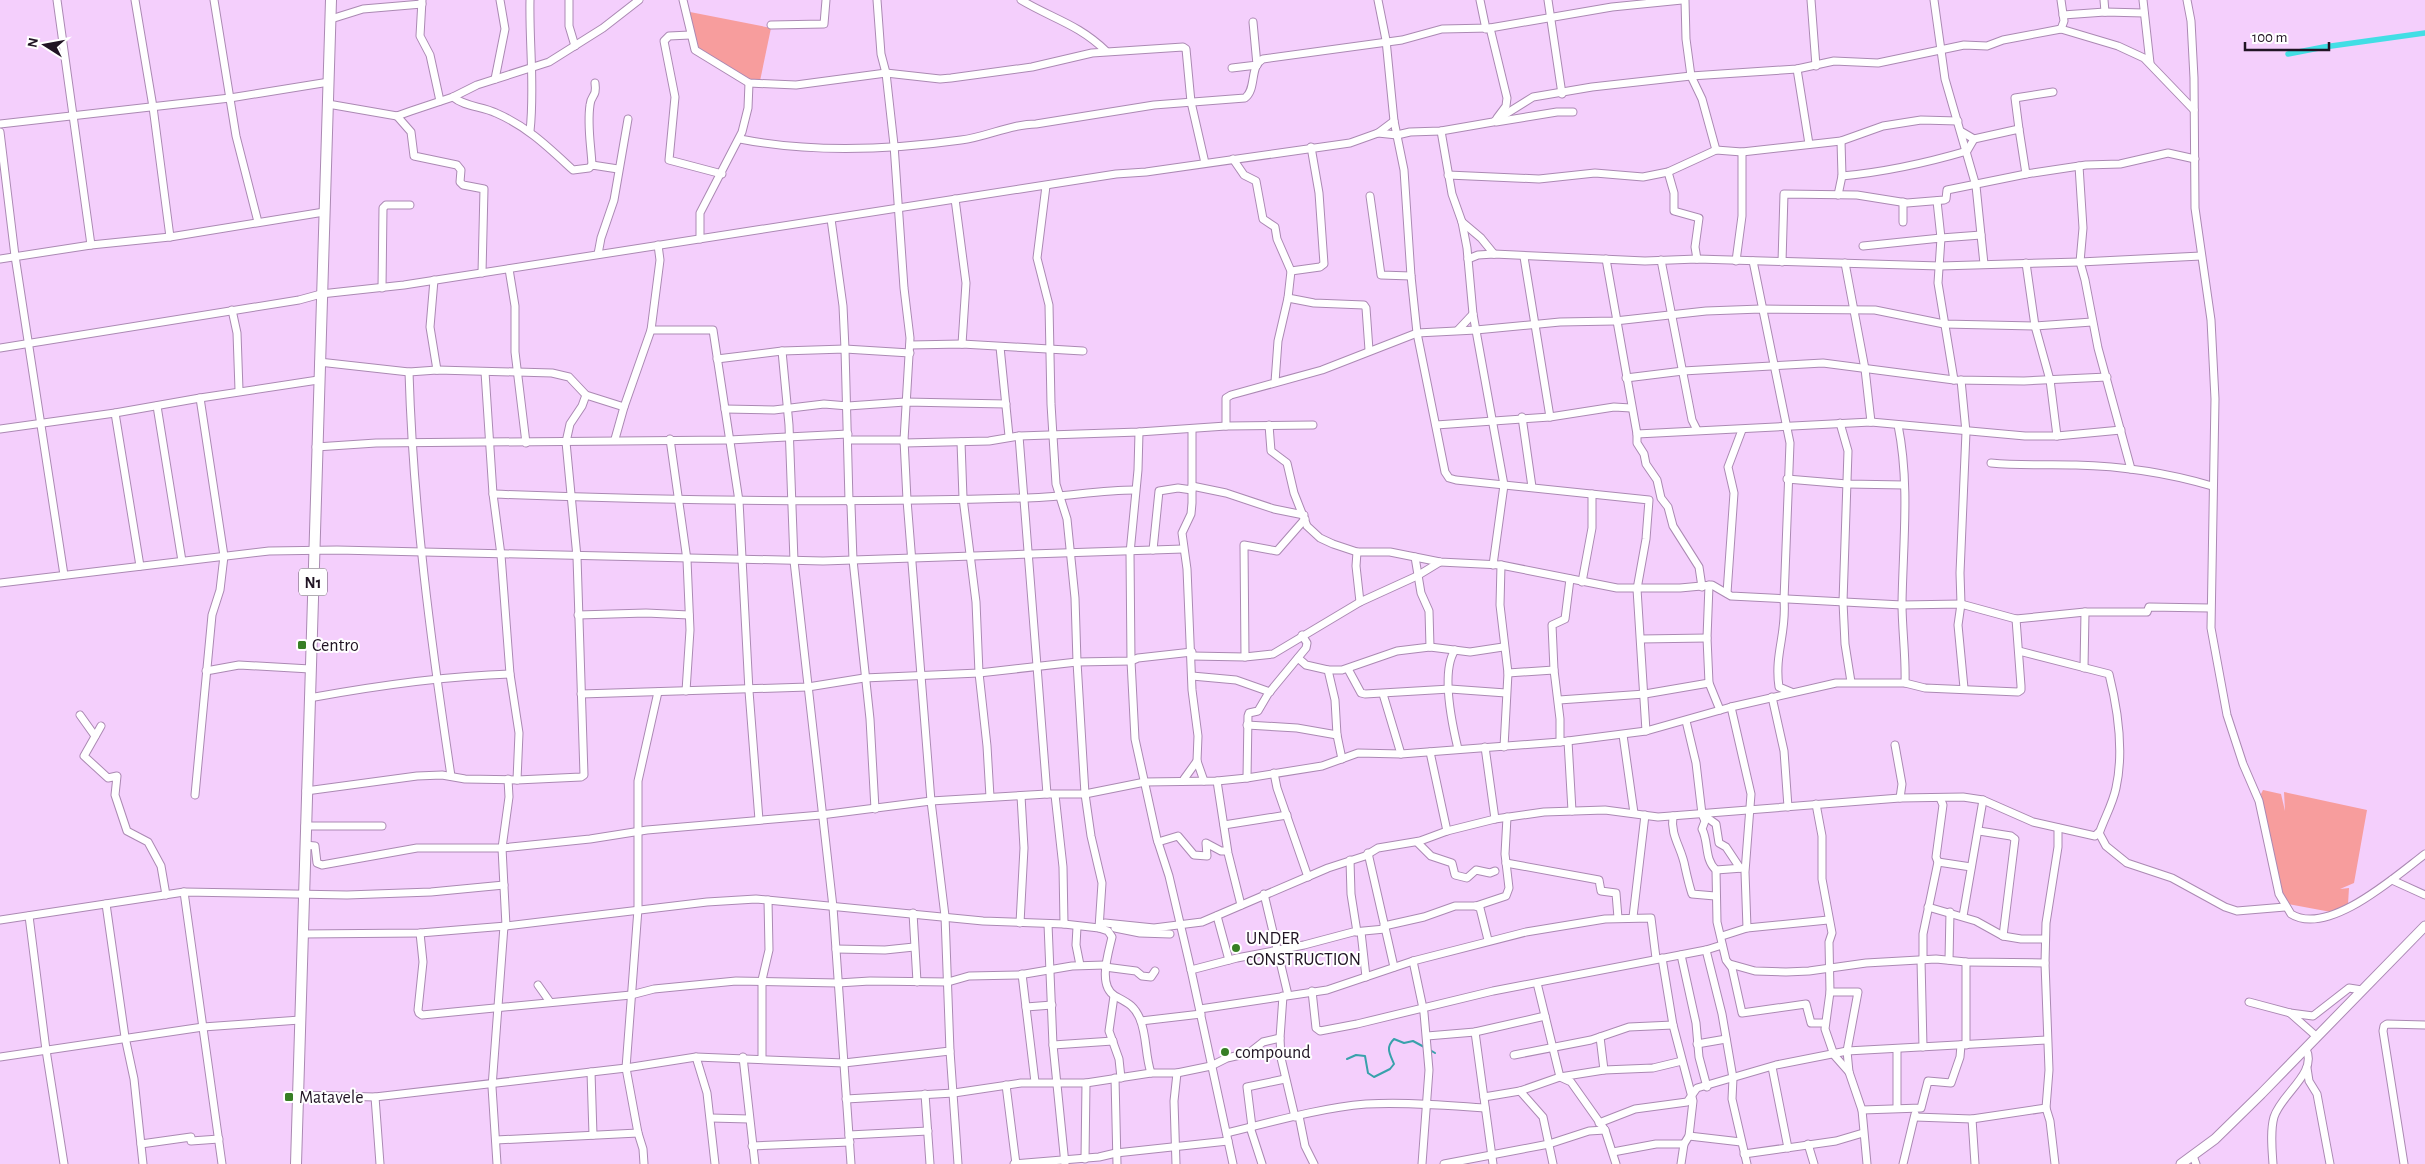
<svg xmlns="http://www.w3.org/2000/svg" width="2425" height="1164" viewBox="0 0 2425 1164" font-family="'Alegreya Sans',sans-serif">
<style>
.green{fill:#f79d9d}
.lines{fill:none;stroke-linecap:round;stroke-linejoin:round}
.stream{stroke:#38a1ab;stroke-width:2}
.canal{stroke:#42dee5;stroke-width:5.5}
.minor-casing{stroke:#ab89b3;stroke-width:9}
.major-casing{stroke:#ab89b3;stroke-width:11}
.highway-casing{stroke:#ab89b3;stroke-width:12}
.minor{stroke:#fff;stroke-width:7}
.major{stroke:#fff;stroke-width:9}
.highway{stroke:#fff;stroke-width:10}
.poi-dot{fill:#377f25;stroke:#fff;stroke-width:2}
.labels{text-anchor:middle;stroke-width:4;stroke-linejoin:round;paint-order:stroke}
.shield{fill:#fff;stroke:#645a66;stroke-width:1}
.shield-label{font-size:16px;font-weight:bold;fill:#211424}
.poi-label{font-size:18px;fill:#211424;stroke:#fff;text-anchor:start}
</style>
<rect width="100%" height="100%" fill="#f4cffc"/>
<g class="green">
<polygon points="690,12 771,28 760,81 748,80 696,49"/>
<polygon points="2263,790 2281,794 2285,811 2284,792 2367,810 2354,883 2340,889 2349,888 2348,904 2331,912 2288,904 2281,890 2261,794"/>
</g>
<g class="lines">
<g class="stream">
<polyline points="1430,1050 1435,1053"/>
<path d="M1347 1059 1356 1055 1365 1056 1368 1073 1374 1077 1390 1069 1394 1064C1390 1054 1385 1048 1394 1039L1404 1043 1413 1041 1426 1048"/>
</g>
<polyline class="canal" points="2288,54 2324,47 2425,33"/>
<defs>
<g id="minor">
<polyline points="57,0 91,245"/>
<polyline points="135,0 153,107 170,237"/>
<polyline points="214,0 236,136 258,222"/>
<polyline points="422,0 420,36 430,55 440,101"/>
<polyline points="569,0 569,26 575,46"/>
<polyline points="683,0 695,50 749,83 796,85 886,73 940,79 951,78 1032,67 1092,53 1183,47 1186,49 1191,102 1205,163"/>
<polyline points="877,0 881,54 886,73 894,145 904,288 910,338 904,440 907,500 931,801 945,916 950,1051 958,1164"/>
<path d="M1021 0C1053 19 1078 24 1106 51"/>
<polyline points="1378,0 1386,40 1394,121 1404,170 1411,276 1417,333 1445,472 1449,478 1456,480 1649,500 1646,539 1637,589 1646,731"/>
<polyline points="1480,0 1486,29"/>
<polyline points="1548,0 1562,94"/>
<polyline points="1685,0 1686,39 1691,76 1702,99 1716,150"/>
<polyline points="1811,0 1816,66"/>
<polyline points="1934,0 1945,79 1976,186 1984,264"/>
<polyline points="2104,0 2105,12"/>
<polyline points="2143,0 2150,63"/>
<path d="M2187 0 2191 21 2194 78 2195 208 2211 320 2215 399 2211 628 2227 715 2243 764 2259 801 2279 894 2291 914C2328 937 2396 876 2425 854"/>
<polyline points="2063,15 2105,12 2144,13"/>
<polyline points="331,19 363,9 422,4"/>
<polyline points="771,25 824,24 826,0"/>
<polyline points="1490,28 1507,98 1506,106 1497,118"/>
<polyline points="2061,29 2064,21 2061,0"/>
<polyline points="690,35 669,36 664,41 675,97 669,160 722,174"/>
<polyline points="1232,68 1257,65 1253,22"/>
<polyline points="1797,69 1809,144"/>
<polyline points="495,79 505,29 500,0"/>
<path d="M453 97C465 107 482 106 496 113 528 127 548 147 573 170L589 168 592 165 618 169"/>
<polyline points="328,104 397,116 411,111 453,97 477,85 549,62 603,28 639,0"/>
<polyline points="397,116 411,132 414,156 457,165 461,170 460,182 463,185 484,189 482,273"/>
<polyline points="1496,122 1557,112 1573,112"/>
<polyline points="0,124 230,98 329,82"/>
<polyline points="2019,129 2015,98 2053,92"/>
<path d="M530 131C535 87 529 44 530 0"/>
<polyline points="1441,131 1452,194 1462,222 1467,248 1473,314 1504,485 1493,565"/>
<polyline points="0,132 15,256 64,575"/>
<polyline points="1962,132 1974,139 2019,129 2026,174 2086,165 2120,164 2168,153 2195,159"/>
<polyline points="1378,133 1397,135 1410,132 1441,131 1493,122 1533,97 1592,87 1691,76 1797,69 1834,61 1878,63 1964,45 1987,46 2003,40 2061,29 2118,46 2144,58 2194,110"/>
<path d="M740 139C811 153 889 150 961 140 987 137 1010 124 1036 124L1154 105 1245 98C1257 89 1249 66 1263 59L1402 40 1442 29 1490 28 1612 7 1682 0"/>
<polyline points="1841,141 1842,176"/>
<polyline points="1233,159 1244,175 1256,181 1263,219 1275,227 1277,239 1291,271 1288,298 1278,341 1275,382"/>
<path d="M592 165C591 145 587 125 590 105 591 94 597 98 595 83"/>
<polyline points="2079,166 2083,228 2080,262 2085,280 2098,348 2131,469"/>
<polyline points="1668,172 1674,193 1674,211 1699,218 1695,247 1697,259"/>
<polyline points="1448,175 1539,179 1595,173 1643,177 1668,172 1716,150 1742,152 1841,141 1883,126 1921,120 1958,121"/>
<path d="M1046 186 1037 258 1049 305 1051 404 1056 484 1067 519 1075 598 1077 662 1085 794 1091 836 1102 883 1099 928 1108 931 1112 937C1109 951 1097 986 1115 996 1128 1003 1134 1005 1140 1019 1147 1036 1145 1055 1151 1073"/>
<path d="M1838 195 1842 176C1885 172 1926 163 1967 151L1974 139"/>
<polyline points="1370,196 1381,275 1411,276"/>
<polyline points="955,199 966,283 962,344"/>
<polyline points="1937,201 1941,238 1981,235"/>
<polyline points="831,219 843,306 845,349 849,501 851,505 853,560 870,719 875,809"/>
<polyline points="1462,222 1481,238 1494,254"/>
<polyline points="1903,222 1903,202"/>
<polyline points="700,239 700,213 742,132 748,108 749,83"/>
<polyline points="1863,246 1941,238 1938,283 1954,380"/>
<polyline points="598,254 601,238 614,200 628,119"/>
<polyline points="1524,257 1550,417"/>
<polyline points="0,259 91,245 170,237 324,212"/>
<polyline points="1468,259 1478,255 1494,254 1645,261 1697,259 1940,266 2080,262 2201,256"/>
<polyline points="1606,259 1637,434 1871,422 2025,436 2057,436 2121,430"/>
<polyline points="1661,260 1692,420 1697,430"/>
<polyline points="1736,261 1742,216 1742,152"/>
<path d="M1753 261 1790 443 1784 600C1787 633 1774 654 1779 687L1791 692"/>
<polyline points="1782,262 1784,194 1857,195 1907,203 1944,200 1946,199 1947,190 2026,174"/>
<polyline points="1845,263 1865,369 1871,422"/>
<polyline points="2026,263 2035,326 2050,380 2057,436"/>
<polyline points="509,269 515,306 515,352 526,443"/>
<polyline points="1291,271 1320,267 1324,264 1319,193 1311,147"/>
<polyline points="434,280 430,327 437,370"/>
<polyline points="382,288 383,208 386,205 410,205"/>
<polyline points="1288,298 1314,303 1364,305 1366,308 1369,350"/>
<polyline points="232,310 237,333 239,390"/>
<polyline points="651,330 713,330 739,501 749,691 759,820"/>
<polyline points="1458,330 1473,314"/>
<polyline points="910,345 962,344 1083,351"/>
<polyline points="1000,347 1009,436"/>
<polyline points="0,348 299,300 321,294 404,285 1116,174 1146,172 1350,143 1378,133 1394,121"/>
<polyline points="782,351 789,425 794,561 833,907 851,1164"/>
<polyline points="717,359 782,351 845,349 910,353"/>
<polyline points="319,362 409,372 437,370 552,373 569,377 586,395 624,407"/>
<path d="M409 372C413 508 431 642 451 776"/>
<polyline points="485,372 493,494 501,555 510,674 519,733 517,780"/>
<polyline points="1626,378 1683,371 1823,363 1954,380 2024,381 2107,377"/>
<polyline points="1961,380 1966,432 1960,573 1961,604 1958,625 1964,688"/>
<polyline points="157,406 182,561"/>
<polyline points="725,409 774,410 824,404 848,406 905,402 1006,404"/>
<polyline points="115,413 140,566"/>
<polyline points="1522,417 1532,487"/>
<polyline points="1840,423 1848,451 1843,602 1845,644 1851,682"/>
<polyline points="1269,425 1271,451 1287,463 1294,493 1307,526 1320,538 1333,544 1357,552 1390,552 1440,562 1501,565 1617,588 1680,588 1712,585 1731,596 1902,605 1961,604 2016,619 2085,612 2147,612 2149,607 2210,608"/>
<polyline points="1436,425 1550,417 1614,407 1631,408"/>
<path d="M1898 425C1910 484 1903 543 1902 603 1902 630 1906 657 1905 683"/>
<polyline points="1226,426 1226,398 1231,395 1322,370 1417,333 1476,330 1560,322 1615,321 1706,311 1761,309 1875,310 1944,324 2035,326 2092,322"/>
<polyline points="0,429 115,413 200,398"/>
<polyline points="1192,429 1192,503 1191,514 1182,533 1187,569 1192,690 1198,736 1197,761 1204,781"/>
<polyline points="1139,432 1138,470 1130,553 1131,661 1135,739 1157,839 1169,876 1191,970 1233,1164"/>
<polyline points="1637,434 1637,443 1644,454 1646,464 1657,480 1661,498 1668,507 1673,526 1699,567 1702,587"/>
<polyline points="1019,436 1047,794"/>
<polyline points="615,439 624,407 651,330 660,260 658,245"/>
<polyline points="670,439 687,560 690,630 686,691"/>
<polyline points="849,440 904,440"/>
<polyline points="961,442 963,498 976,602 979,673 987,746 990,797"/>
<polyline points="904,443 989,441 1019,436 1139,432 1226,426 1313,425"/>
<polyline points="316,447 376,443 729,440 848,434"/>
<path d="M1991 463C2020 466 2047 464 2076 465 2122 466 2168 473 2212 486"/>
<polyline points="1787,479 1847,484 1904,485"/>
<polyline points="1192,486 1226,493 1274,509 1304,515"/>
<path d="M493 494C669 501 845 503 1022 498 1060 498 1097 490 1135 490"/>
<polyline points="1153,550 1159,491 1178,488 1192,490"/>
<polyline points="1357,552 1356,566 1360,602"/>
<polyline points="1415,557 1421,593 1429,611 1430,647"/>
<polyline points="1501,565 1500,605 1508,673 1504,747"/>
<polyline points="1582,582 1592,528 1592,494"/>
<polyline points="0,583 269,551 337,550 823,561 1183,549"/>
<polyline points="1709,585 1707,638 1709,683 1720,710"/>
<polyline points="1727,593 1734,493 1728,467 1742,430"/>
<polyline points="578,615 646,613 689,615"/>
<polyline points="1641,639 1707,638"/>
<path d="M1455 650C1441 671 1452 724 1458 749"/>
<polyline points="1192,656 1245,657 1273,654 1360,602 1417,576 1440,562"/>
<polyline points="1245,657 1244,545 1277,551 1305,519"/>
<polyline points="1298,658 1306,665 1328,670 1342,670 1397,651 1430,647 1470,652 1503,647"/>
<polyline points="2084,668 2085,612"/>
<polyline points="1348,669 1361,693 1365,694 1450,689 1506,693"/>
<polyline points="1328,670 1335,700 1337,735 1342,759"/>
<polyline points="206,671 239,665 310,669"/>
<polyline points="1508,673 1554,670"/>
<polyline points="1192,676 1236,680 1270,692"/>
<polyline points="581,694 808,687 864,678 979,673 1077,662 1131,661 1138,658 1192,652"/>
<polyline points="1383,694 1401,754"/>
<polyline points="1772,697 1784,751 1788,807"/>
<path d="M309 698C375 686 442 676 510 674"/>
<polyline points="1559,700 1645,694 1709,683"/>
<polyline points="1731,707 1751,794 1745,872 1747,928"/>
<polyline points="80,715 95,736"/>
<path d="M1686 721 1696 763 1702 814 1705 821 1702 829C1709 842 1704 859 1716 870L1717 922 1726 960 1732 968 1742 1013 1806 1004 1811 1023H1825"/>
<polyline points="1247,725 1297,728 1337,735"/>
<polyline points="101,726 84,756 108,778 117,776 115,795 127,831 148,842 161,866 166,895"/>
<polyline points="1623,735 1634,813"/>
<polyline points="1568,741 1572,811"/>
<polyline points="1560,742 1560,719 1554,670 1552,625 1565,619 1570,579"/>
<polyline points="1895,745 1902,784 1900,798"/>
<polyline points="1485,747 1495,819"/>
<polyline points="1430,752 1447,831"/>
<polyline points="1274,773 1277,788 1308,877"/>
<polyline points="1247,778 1248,716 1249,713 1258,711 1268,694 1306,648 1307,643 1302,635"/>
<polyline points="1184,779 1197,761"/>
<polyline points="1217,781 1228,853 1241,905"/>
<polyline points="306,791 417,776 442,775 465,779 517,780 581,777 584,775 577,557 566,442 570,424 582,406 586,395"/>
<polyline points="195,795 212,615 220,590 224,556 200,398 318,380"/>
<polyline points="1055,795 1063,867 1064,924"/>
<polyline points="1816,804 1822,836 1822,879 1832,933 1829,942 1830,992 1825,1029 1834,1055 1849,1072"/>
<polyline points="1702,814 1716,824 1719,843 1726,847 1740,868"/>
<path d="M1673 816C1670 836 1682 848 1685 867 1687 876 1689 885 1692 894L1715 896"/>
<polyline points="1224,825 1287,815"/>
<polyline points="305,826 382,826"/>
<polyline points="1979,831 2011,836 2015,839 2003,936"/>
<polyline points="2099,833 2106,846 2127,863 2172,878 2225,907 2237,911 2285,907"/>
<polyline points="1158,842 1178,836 1194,855 1207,856 1206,843 1221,851 1227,851"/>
<polyline points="1417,842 1431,856 1452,863 1455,875 1467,878 1476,870 1490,873 1495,871"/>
<polyline points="305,845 315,846 317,863 322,865 417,848 502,848 590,839 647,830 821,815 931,801 1047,794 1085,794 1145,782 1217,781 1247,778 1322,766 1358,753 1401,754 1560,742 1646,731 1731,707 1836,683 1905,683 1925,688 2018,692 2021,690 2021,686 2016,619"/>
<polyline points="1368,853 1394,967"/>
<polyline points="1350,860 1351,894 1357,932"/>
<polyline points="1938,862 1971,867"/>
<polyline points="1506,863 1599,880 1601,891 1616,893 1618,918"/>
<polyline points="1716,870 1743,868"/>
<polyline points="2392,880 2425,895"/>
<polyline points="184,892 222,1164"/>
<polyline points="1264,894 1288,995"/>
<polyline points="106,904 125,1037 134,1079 143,1164"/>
<polyline points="1476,906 1480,908 1488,940"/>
<polyline points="1928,907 1976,921 2003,936 2021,939 2045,939"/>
<polyline points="913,913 917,982"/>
<polyline points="29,916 46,1050 64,1164"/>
<polyline points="1217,916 1229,960"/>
<polyline points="1963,916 1983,800"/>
<polyline points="1633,917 1645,815"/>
<polyline points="0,920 184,892 347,895 431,892 504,885"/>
<polyline points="1020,923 1024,848 1021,796"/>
<polyline points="1048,924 1053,1045 1065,1164"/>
<polyline points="506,926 502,848 509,797 508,779"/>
<polyline points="1384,926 1424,917 1455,906 1476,906 1506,896 1509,888 1505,854 1507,817"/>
<polyline points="1077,927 1076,945 1080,965"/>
<polyline points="1115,928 1140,933 1170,934"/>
<polyline points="1361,932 1366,977"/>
<polyline points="420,933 423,962 418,1010 419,1013 422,1015 631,995 654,989 736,981 838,983 870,981 948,982 969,976 1019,975 1072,966 1105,965"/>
<path d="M302 934 420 933 506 926 707 902 756 899 983 921 1064 924 1099 928 1105 923 1154 928 1202 922 1328 868 1365 856 1378 848 1420 841 1447 831 1495 819 1544 812 1605 810 1658 817 1900 798 1963 797 1983 800 2033 822 2095 836 2100 831C2105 817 2113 803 2116 788 2124 752 2118 710 2109 674L2019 651"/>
<polyline points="1722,936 1747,928 1828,920"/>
<polyline points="836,949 885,950 914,947"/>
<polyline points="1706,950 1722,1014 1733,1078 1732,1099 1747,1164"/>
<polyline points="1681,955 1696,1023 1699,1057 1707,1087"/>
<polyline points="1662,958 1673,1025 1693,1101 1689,1136 1684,1144 1681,1164"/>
<polyline points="1921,960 1923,1047"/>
<polyline points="1923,960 1923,934 1938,862 1936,857 1943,805 1940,798"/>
<polyline points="1949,960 1950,912"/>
<polyline points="1413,961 1424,1013 1429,1070 1422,1164"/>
<polyline points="1966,962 1966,1045"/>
<polyline points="1730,964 1755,971 1786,972 1809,971 1866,963 1936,959 1966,962 2045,963"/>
<polyline points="1105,967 1136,971 1142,976 1151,977 1155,971"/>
<polyline points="1191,970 1237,958 1304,945 1353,932 1385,929"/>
<polyline points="1022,974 1035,1082"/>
<polyline points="1537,983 1560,1077 1571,1082 1605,1130 1616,1164"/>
<polyline points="538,985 550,1002"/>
<polyline points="1312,991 1316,1028 1320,1031 1357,1024 1493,991 1706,950 1722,945"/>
<polyline points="1830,992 1858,992 1847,1051 1849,1072 1862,1110 1867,1164"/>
<polyline points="1114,996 1109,1031 1119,1059 1121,1078"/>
<polyline points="1283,996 1280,1038 1281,1058 1295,1117"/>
<polyline points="2249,1002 2290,1013 2313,1016 2349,988 2362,990"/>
<polyline points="1026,1007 1052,1005"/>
<polyline points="1200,1009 1327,990 1413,961 1526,932 1605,919 1651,918 1656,958"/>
<polyline points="2290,1013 2316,1036"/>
<polyline points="1141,1021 1201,1014"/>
<polyline points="1475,1032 1493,1164"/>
<polyline points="1427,1036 1475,1032 1545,1016"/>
<polyline points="1600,1037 1604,1070"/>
<polyline points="1697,1044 1726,1039"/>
<polyline points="1053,1045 1113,1041"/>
<polyline points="1514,1055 1591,1040 1629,1027 1673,1025"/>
<polyline points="0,1057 203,1027 300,1020"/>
<polyline points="696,1057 707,1093 715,1164"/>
<polyline points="743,1057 755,1164"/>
<polyline points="762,1058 762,980 769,950 768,900"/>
<polyline points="1772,1067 1788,1148"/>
<polyline points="2307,1068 2309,1081 2317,1094 2330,1164"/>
<polyline points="591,1072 593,1135"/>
<polyline points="1115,1078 1117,1164"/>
<polyline points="1006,1085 1016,1164"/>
<polyline points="1520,1091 1543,1117 1553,1164"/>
<polyline points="925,1094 930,1164"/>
<polyline points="298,1095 375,1097 626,1068 696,1057 844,1063 950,1051"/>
<polyline points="375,1097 380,1164"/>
<polyline points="1484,1097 1520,1091 1560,1077 1604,1070 1653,1068 1682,1061"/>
<polyline points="846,1099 954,1093 1021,1083 1086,1083 1151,1073 1177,1073 1211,1066 1227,1058 1249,1053 1263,1042 1280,1038"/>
<polyline points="1897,1108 1897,1049"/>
<polyline points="1862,1110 1921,1108 1928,1081 1951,1083 1960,1057 1961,1045"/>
<polyline points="1299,1116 1305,1146 1314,1164"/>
<polyline points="1915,1117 1972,1119 2046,1108"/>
<polyline points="711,1118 749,1119"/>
<polyline points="1972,1119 1975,1164"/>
<polyline points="1599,1123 1635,1109 1687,1102 1697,1088 1776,1065 1847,1051 2047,1040"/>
<polyline points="1250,1127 1262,1164"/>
<polyline points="1252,1127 1247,1087 1285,1079"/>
<path d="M1227 1133C1272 1122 1319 1108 1366 1104 1405 1102 1446 1105 1485 1108"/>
<polyline points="849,1135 928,1131"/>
<polyline points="1689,1136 1741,1142"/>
<polyline points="496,1140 638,1133"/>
<polyline points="141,1144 191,1137 191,1141 219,1139"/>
<polyline points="1808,1144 1814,1164"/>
<polyline points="752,1146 850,1142"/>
<polyline points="1613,1152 1656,1144 1684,1144"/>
<polyline points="1744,1154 1836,1141 1863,1133"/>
<polyline points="2193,1156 2196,1164"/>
<polyline points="1085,1159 1086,1083"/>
<polyline points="497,1164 492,1087 504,926"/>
<polyline points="644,1164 643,1149 638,1133 626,1068 638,909 638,781 658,692"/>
<polyline points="1014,1164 1099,1157 1116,1153 1228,1141"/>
<polyline points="1176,1164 1174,1101 1177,1073"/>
<polyline points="1444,1164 1549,1144 1589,1131 1605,1130"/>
<polyline points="1903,1164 1915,1114"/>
<polyline points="2055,1164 2050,1121 2046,1108 2049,1070 2045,963 2046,923 2058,847 2058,828"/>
<path d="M2273 1164C2272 1149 2270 1131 2274 1117 2281 1094 2318 1073 2306 1049"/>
<polyline points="2404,1164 2383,1031 2384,1026 2387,1024 2425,1025"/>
</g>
<polyline id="major" points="2181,1164 2215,1139 2261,1094 2425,926"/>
<polyline id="highway" points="296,1164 331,0"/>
</defs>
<use href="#minor" class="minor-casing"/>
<use href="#major" class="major-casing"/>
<use href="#highway" class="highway-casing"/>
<use href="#minor" class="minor"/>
<use href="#major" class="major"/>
<use href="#highway" class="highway"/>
</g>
<g class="poi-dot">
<rect x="297" y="640" width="10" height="10" rx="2.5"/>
<circle cx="1236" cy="948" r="5"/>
<circle cx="1225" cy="1052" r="5"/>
<rect x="284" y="1092" width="10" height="10" rx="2.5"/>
</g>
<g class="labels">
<rect class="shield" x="299" y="568.5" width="28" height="27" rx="4"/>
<g class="shield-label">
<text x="313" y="588">N1</text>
</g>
<g class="poi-label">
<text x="312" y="651">Centro</text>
<text x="1246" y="944">UNDER<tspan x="1246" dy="21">cONSTRUCTION</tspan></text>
<text x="1235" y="1058">compound</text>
<text x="299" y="1103">Matavele</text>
</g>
</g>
<g transform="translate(45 45) rotate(281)" stroke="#ffffff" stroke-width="4" paint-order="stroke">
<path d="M0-4L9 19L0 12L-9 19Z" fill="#211424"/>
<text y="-8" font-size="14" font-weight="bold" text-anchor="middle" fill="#211424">N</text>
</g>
<path d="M2245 42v8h84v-8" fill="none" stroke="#211424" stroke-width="2.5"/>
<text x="2252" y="42" font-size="15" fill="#211424" stroke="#ffffff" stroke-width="4" paint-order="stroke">100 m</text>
</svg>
